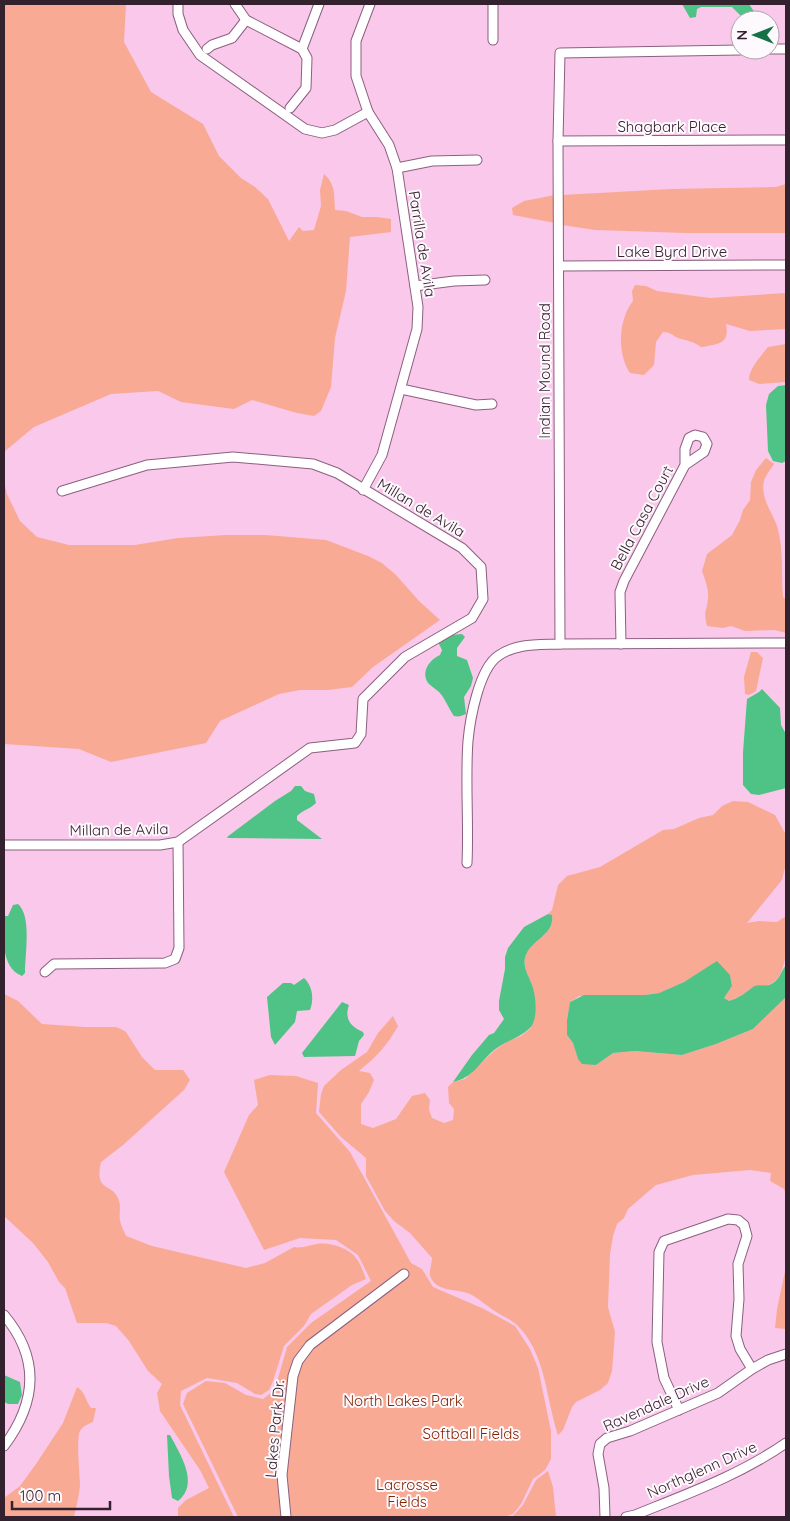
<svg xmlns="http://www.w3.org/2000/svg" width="790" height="1521" viewBox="0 0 790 1521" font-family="Quicksand,sans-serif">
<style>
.green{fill:#f8aa94}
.water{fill:#4fc285}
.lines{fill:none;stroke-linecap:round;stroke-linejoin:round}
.minor-casing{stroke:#8b5f7f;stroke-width:11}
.minor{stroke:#fff;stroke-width:9}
.labels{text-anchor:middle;stroke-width:4;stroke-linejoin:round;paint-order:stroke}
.street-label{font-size:15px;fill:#34212e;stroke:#fef9fd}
.park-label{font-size:15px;fill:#822401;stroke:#fef9fd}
</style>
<rect width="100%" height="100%" fill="#fac8eb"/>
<g class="green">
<path d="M4 4H126L124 42 151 92 203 124 219 156 241 178 255 187 268 199 289 241 299 227 303 231 314 230 321 206 320 190 324 174C336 185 334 195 335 210L346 211 362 217H377L391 219V232L350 237 346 291 335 338 331 387 321 411 314 416 297 413 252 400 234 409 181 402 158 391 111 394 34 427 5 451 4 464Z"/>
<polygon points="786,184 786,233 686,233 595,230 562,225 562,195 671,189 776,187"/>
<polygon points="555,195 555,223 513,215 512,208 524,201"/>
<path d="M635 285 646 286 657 291 710 298 786 293V329L750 331 726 324C730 344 718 344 701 347 693 341 687 341 678 338 672 335 670 332 663 332L656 342 654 365 644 375 630 373C617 354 618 320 633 301L632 291Z"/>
<path d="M786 344V382L759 384 749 380C749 368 761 356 768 347Z"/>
<path d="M766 458 774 464C771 469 765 476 764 481 760 497 772 512 777 526 784 549 781 574 783 597L786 599V633L775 630 745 631 731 626 723 628 707 626C703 610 707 612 708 598 709 590 705 579 702 571L707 554 732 535 740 520 743 510 750 500 751 482 756 470Z"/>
<polygon points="4,481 7,494 20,521 37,537 69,545 135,545 178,538 226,535 266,535 326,540 368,556 382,563 396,575 419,601 440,620 373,667 352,687 328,690 300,690 279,694 220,721 206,743 111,762 79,749 4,744"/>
<polygon points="751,652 757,652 763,658 756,691 749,695 745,694 744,677"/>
<path d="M733 801 748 802 775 815 786 835V864L782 880 747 923 759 921 777 922 786 916C786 936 790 974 771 984 766 986 761 984 756 986 747 990 742 997 729 1001L724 998 732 986 730 975 717 962 684 982 659 993 645 995 579 996 570 1002 567 1020V1035L573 1043 578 1059 596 1065 613 1053 635 1051 682 1055 716 1044 753 1029 786 997V1194L784 1189 770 1181 771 1173 750 1170 693 1175 656 1185 628 1209 624 1218 617 1224 613 1236 610 1254 608 1307 615 1332 612 1371 608 1383 600 1390 576 1402 572 1407 563 1430 558 1435C546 1399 546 1353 517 1325 512 1320 504 1317 498 1313 488 1307 480 1299 470 1294 456 1288 437 1293 430 1276 429 1271 432 1263 432 1258L410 1233 394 1221 385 1211 366 1176V1158L341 1137 319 1112 321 1094 324 1086 341 1070 367 1052 378 1033 393 1016 398 1026C387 1046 376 1057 359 1071L370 1073 374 1080 369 1092 361 1104V1124L373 1128 396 1119 412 1096 425 1093 430 1100 429 1110 432 1118 444 1123 453 1120 454 1109 449 1103 448 1087 453 1082 465 1079 495 1050 508 1041 521 1036 531 1028C532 1016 536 1000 533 989 531 978 521 968 526 955 531 939 555 936 552 915L548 914 552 910 558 885 567 876 600 867 663 830 674 829 699 818 713 815 722 806Z"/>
<path d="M4 994 18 1001 42 1024 85 1027H116L121 1029 126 1032 142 1057 155 1070H183L190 1080 184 1090 123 1145 101 1162C94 1194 113 1181 119 1201 121 1207 119 1214 120 1221 121 1226 124 1231 126 1236L152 1246 246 1268 265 1263 294 1247C302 1249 309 1245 317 1244 329 1242 349 1248 356 1258 361 1264 363 1272 366 1279L352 1285 311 1314 304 1326 284 1346 273 1381 269 1390 261 1395 255 1394 237 1383 207 1378 181 1391 180 1405 234 1517H178V1508L186 1500 209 1488 200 1470 160 1411 157 1393 162 1384 148 1371 129 1341 116 1326 106 1323H77L65 1288 59 1282 48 1262 33 1243 4 1216Z"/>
<polygon points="270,1075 296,1076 318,1083 316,1113 350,1152 411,1263 422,1269 433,1287 484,1309 515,1326 530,1349 538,1368 551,1431 551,1459 545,1470 533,1479 521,1504 513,1514 504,1517 238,1517 183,1404 187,1393 206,1381 225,1383 246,1395 263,1399 272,1392 277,1382 287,1347 311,1323 371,1281 358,1255 336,1240 300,1238 264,1250 224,1172 249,1115 258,1105 254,1080"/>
<polygon points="786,1267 786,1329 775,1328 777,1309"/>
<path d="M77 1387C86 1393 85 1400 91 1408H96L93 1422C88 1424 83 1426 80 1431 76 1438 80 1475 80 1486 79 1497 76 1507 74 1517H4V1498L20 1486 36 1464 63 1423Z"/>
<polygon points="548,1471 553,1487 556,1517 512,1517 523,1505 536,1480"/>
</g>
<g class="water">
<polygon points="682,4 749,4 759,19 745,20 732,7 701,7 697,9 696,17 690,18"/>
<polygon points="786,385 786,461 782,463 773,461 768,451 766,405 769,394 778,386"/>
<path d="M462 634 465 637 457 648V656L467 660 473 678 471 686 464 697 466 714C461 716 459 717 454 716 449 709 445 698 439 692 436 689 432 687 429 684 420 673 429 660 440 655L442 650 438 642 450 635Z"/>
<polygon points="762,689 780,708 781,725 786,734 786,788 759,795 751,794 743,785 743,752 747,699 759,692"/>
<path d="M295 786H301L305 791 314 794 316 803C310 809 303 810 297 816V820L322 839 228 838 227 837 275 801 291 791Z"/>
<path d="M18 904C32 916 25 955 25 973L22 976C0 967 4 937 4 916H8L13 905Z"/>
<path d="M548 914 552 915C555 935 532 939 526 955 521 967 530 977 533 988 536 998 538 1020 530 1028 519 1038 506 1041 494 1050 478 1064 474 1077 453 1082L472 1055 489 1035 494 1033 504 1019 499 1010V1001L505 969V957L508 948 524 927Z"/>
<path d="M717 961 730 975 732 986 724 998 729 1001C739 998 745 993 753 987 758 984 763 986 769 985 779 982 781 971 786 965V997L753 1029 716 1044 682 1055 635 1051 613 1053 596 1065 582 1064 578 1059 573 1043 567 1035V1020L570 1002 584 995H645L659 993 684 982Z"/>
<path d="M304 978C313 986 314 1000 310 1010L297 1011 295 1022 275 1045 271 1037 267 997 283 983H291L294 985Z"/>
<path d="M342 1002 349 1005C344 1019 351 1027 363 1032L364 1035 359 1041 355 1056 304 1057 302 1053Z"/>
<polygon points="4,1375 20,1382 22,1395 18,1404 8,1404 4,1402"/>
<path d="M167 1435H170C180 1454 200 1484 178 1501L172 1498 169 1476Z"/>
</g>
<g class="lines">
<defs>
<g id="minor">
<polyline points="178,4 178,14 183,30 200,55 305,129 322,133 335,130 368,112"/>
<polyline points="235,4 246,20 302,49"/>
<polyline points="493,4 493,40"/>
<polyline points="207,49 212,45 232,38 246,20"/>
<polyline points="770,49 786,49"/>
<polyline points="290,108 306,88 307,58 302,49 319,4"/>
<polyline points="558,141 786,140"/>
<polyline points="397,168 432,161 477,160"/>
<polyline points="559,266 786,265"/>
<polyline points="415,286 454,281 485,280"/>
<polyline points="401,389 476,405 492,404"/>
<polyline points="363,490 382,455 417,329 418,307 397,168 389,145 368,112 356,76 356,41 370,4"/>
<polyline points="560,644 558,141 560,53 740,50"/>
<polyline points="621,644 620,592 624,581 685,465 704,452 707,444 703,437 695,435 689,438 685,449 685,465"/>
<polyline points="4,845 160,845 178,842 310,748 355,743 361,734 363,699 405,657 472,618 483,599 481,567 462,548 337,473 313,464 233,457 147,465 62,491"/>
<path d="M467 863C469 823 465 781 468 741 470 719 479 669 498 656 516 643 538 645 560 644L786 643"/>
<polyline points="45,972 54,964 165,963 175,959 179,948 178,842"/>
<path d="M4 1315C40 1358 37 1402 4 1446"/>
<polyline points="679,1410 664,1378 657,1342 659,1252 664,1241 728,1219 738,1220 744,1225 747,1236 738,1264 739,1299 736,1336 740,1349 752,1369"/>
<polyline points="286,1517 282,1475 293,1376 298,1361 310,1345 404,1274"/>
<polyline points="605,1517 604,1488 598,1454 600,1444 607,1438 630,1431 718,1393 752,1369 768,1360 786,1354"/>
<path d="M626 1517 635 1515C687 1494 740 1475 786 1443"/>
</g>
</defs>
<use href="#minor" class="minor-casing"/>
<use href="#minor" class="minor"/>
</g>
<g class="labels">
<g class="street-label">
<text x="672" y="132">Shagbark Place</text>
<text transform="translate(422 244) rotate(81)" y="5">Parrilla de Avila</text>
<text x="672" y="257">Lake Byrd Drive</text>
<text transform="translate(545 371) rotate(-90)" y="5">Indian Mound Road</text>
<text transform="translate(421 508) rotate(31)" y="5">Millan de Avila</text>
<text transform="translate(642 518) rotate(-62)" y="5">Bella Casa Court</text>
<text transform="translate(119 830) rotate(-1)" y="5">Millan de Avila</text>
<text transform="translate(656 1404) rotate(-24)" y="5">Ravendale Drive</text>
<text transform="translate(275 1429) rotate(-85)" y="5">Lakes Park Dr.</text>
<text transform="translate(702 1470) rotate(-24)" y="5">Northglenn Drive</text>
</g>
<g class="park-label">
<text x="403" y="1406">North Lakes Park</text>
<text x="471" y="1439">Softball Fields</text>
<text x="407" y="1490">Lacrosse<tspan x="407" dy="17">Fields</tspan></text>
</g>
</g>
<rect width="790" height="1521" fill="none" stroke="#34212e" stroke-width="10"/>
<g transform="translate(755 35) rotate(270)"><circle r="24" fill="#fef9fd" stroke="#ada3aa"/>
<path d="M0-4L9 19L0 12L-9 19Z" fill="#157247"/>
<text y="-8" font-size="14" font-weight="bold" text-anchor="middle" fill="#34212e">N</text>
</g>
<path d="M12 1501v8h98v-8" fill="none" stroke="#34212e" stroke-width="2.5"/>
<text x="20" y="1501" font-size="15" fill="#34212e" stroke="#fef9fd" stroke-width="4" paint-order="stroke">100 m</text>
</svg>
